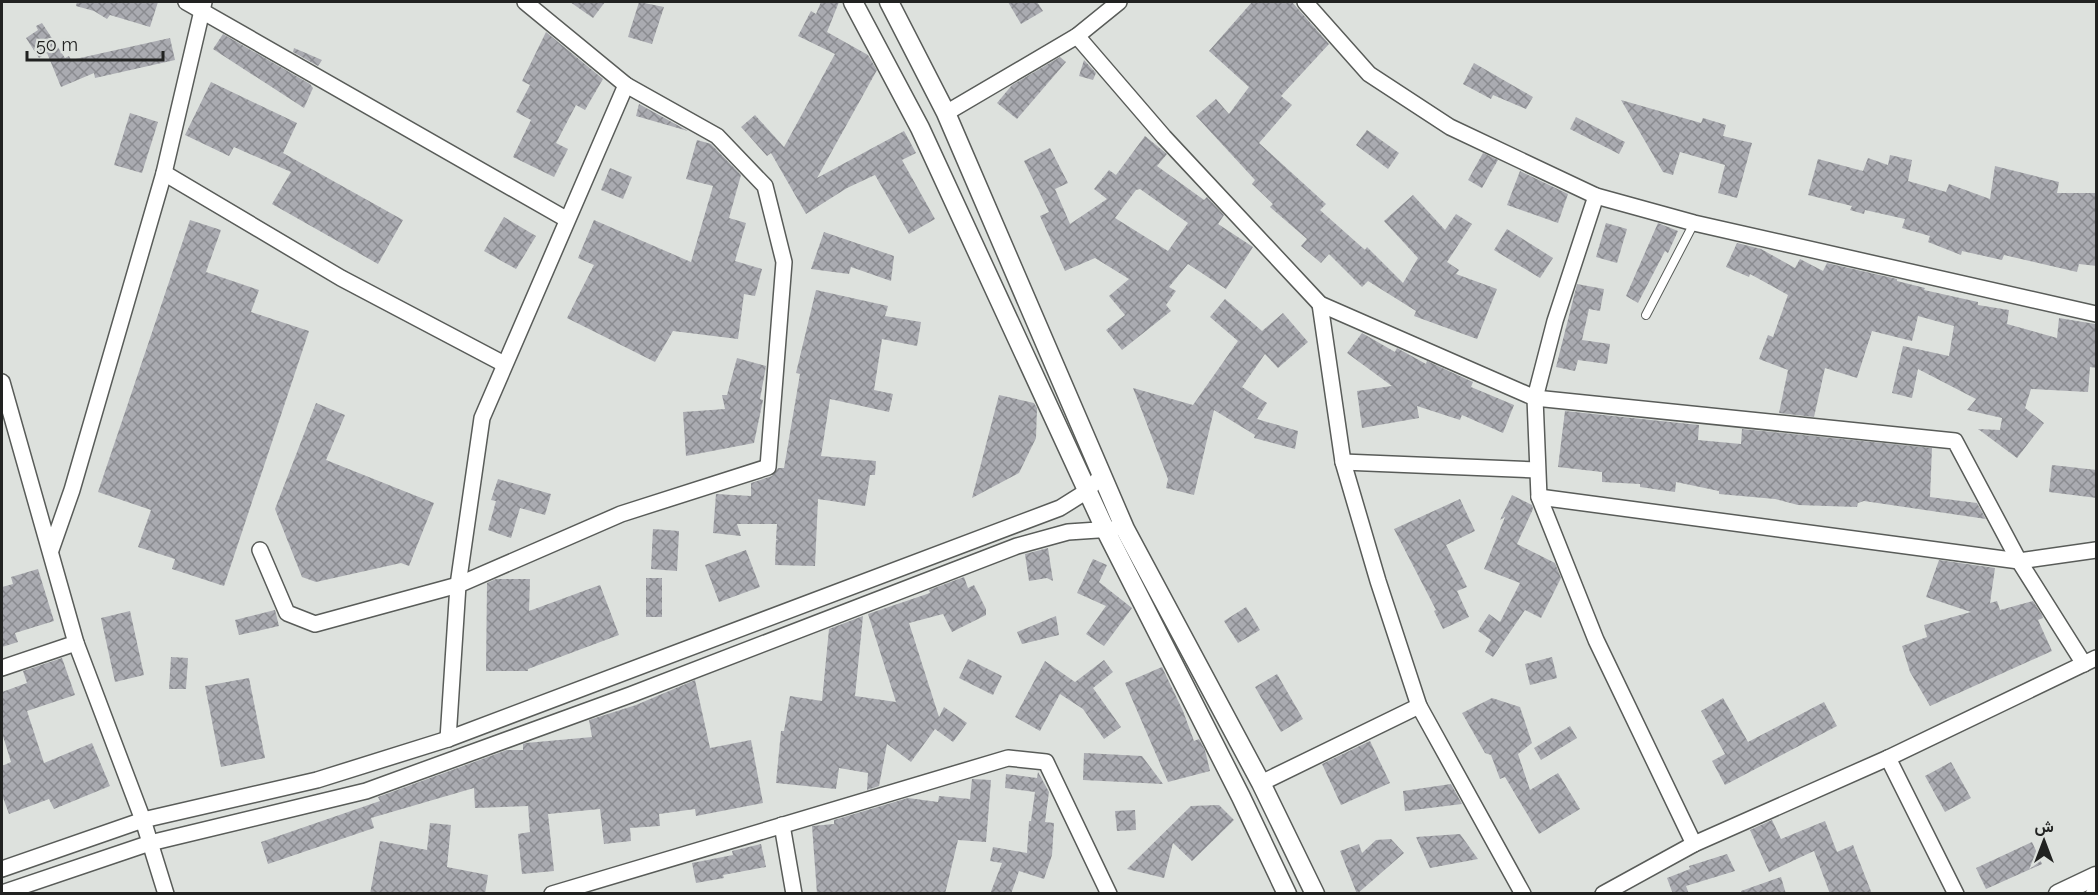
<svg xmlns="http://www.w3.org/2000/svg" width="2098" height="895" viewBox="0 0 2098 895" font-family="Raleway,Vazirmatn,sans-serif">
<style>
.building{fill:url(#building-cross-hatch);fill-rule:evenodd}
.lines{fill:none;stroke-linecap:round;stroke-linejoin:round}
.service-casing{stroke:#595c59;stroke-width:10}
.minor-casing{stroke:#595c59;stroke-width:18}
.tertiary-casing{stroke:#595c59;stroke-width:21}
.service{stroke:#fff;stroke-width:8}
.minor{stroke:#fff;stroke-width:15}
.tertiary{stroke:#fff;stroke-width:18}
</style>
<defs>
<pattern id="building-cross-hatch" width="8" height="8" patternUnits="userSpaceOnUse" patternTransform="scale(1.5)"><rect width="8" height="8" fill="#aaabb1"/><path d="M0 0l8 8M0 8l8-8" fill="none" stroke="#8a8b90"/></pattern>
</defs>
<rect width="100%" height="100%" fill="#dde1dd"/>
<g class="building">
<polygon points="77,2 158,2 150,27 110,15 107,19 94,11 76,6"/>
<polygon points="570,2 605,2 593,18"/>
<polygon points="639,2 664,7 652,44 628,37"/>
<polygon points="821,2 839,2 827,32 868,55 877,70 817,178 904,131 916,153 902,160 935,219 909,234 875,175 847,188 806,214 771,153 767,156 741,127 755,115 784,147 835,54 798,36 811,11 816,14"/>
<polygon points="1008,2 1037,2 1043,11 1021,24"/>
<polygon points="1252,2 1292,2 1329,44 1281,96 1292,105 1259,143 1326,204 1320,210 1365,250 1367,247 1403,283 1418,258 1384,221 1413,195 1445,230 1456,214 1472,224 1447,262 1459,270 1456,274 1497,289 1477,339 1414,316 1416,311 1368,281 1362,287 1329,254 1321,263 1301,246 1307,239 1270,207 1273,204 1252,184 1255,180 1196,116 1216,99 1229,114 1249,87 1209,51"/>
<polygon points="42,23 65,58 69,56 71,60 170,38 175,60 95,78 94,73 61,87 47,53 39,58 26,38 38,30 36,26"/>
<polygon points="546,32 603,79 585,110 576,105 556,143 568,149 554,177 513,157 531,120 516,112 530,85 522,81"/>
<polygon points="223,34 310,84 313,88 304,108 213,49"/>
<polygon points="294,48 322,60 318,66 293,52"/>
<polygon points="1060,57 1066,62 1017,119 997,103 1012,85"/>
<polygon points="1084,60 1096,73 1093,80 1079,76"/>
<polygon points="1474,63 1533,97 1526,109 1493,95 1491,99 1463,84"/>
<polygon points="211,82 297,123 283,153 403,220 378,264 272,204 291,172 234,147 229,156 185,135"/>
<polygon points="1621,100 1701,123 1703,118 1726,125 1723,136 1752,143 1737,198 1718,193 1725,165 1680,152 1673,175 1663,172"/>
<polygon points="639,104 688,131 636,116"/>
<polygon points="130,113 158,122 142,173 114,165"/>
<polygon points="1576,117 1625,142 1619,154 1570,129"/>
<polygon points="1367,130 1399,153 1388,169 1356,145"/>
<path d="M1145 136 1167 154 1157 166 1204 200 1207 197 1224 215 1218 224 1253 247 1226 289 1188 264 1169 287 1176 291 1166 305 1171 311 1122 350 1106 330 1125 315 1109 296 1129 279 1095 258 1065 271 1040 216 1049 212 1024 161 1050 148 1068 183 1055 189 1070 224 1107 199 1094 189 1109 170 1116 175ZM1140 189 1188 223 1168 251 1115 218 1136 190Z"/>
<polygon points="697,140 711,144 741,175 729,218 746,223 735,261 762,269 755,296 744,294 738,339 673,331 655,362 567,318 594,265 578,258 594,220 691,262 713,186 686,179"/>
<polygon points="1483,153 1498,160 1482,188 1468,180"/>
<polygon points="1890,155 1912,160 1908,181 1946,192 1949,184 1990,199 1995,166 2059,182 2057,193 2097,193 2097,266 2079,264 2077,272 2004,255 2002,260 1962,251 1961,255 1928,242 1930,236 1902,228 1905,219 1865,210 1864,214 1850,210 1852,206 1808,195 1818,159 1863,171 1868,158 1888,165"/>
<polygon points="610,168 632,177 623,199 601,190"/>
<polygon points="1520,171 1568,194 1558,223 1507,205"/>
<polygon points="504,217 536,236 516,269 484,251"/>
<polygon points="190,220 221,230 206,272 259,290 251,312 309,331 224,586 172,569 175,559 138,547 151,510 98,492"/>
<polygon points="1606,223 1627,229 1617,263 1596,257"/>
<polygon points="1658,223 1678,231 1668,253 1665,251 1638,303 1626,296"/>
<polygon points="1507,229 1553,258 1540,278 1494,250"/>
<polygon points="824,232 894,256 891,281 851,267 849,274 811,269"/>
<polygon points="1737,243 1761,249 1795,268 1800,259 1823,271 1827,263 1897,279 1897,281 1925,288 1924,290 1978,302 1978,305 2009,310 2007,324 2057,338 2059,318 2095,324 2097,368 2090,367 2088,392 2031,389 2025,408 2044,423 2017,458 1978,429 2000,430 2002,418 1967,410 1976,399 1918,369 1912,398 1892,393 1903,346 1949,356 1954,326 1918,316 1912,341 1872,331 1857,378 1825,368 1814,417 1779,413 1788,370 1759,359 1768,335 1773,337 1788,295 1750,274 1749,277 1726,267"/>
<polygon points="1577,284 1604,289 1600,311 1589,309 1582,340 1610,344 1607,364 1578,360 1575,371 1556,367"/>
<polygon points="816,290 888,306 885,316 921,322 917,346 882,339 874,390 893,394 889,412 830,399 821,456 876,461 875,475 870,475 865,506 818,499 815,566 775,565 776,540 778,539 776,539 777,524 737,524 741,536 713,533 716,494 751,496 751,483 772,476 778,468 784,468 800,374 796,373"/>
<polygon points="1225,299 1262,331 1283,313 1308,342 1278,368 1265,354 1242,387 1267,403 1257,419 1298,431 1295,449 1254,438 1255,435 1214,410 1194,495 1166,488 1168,479 1133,388 1193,405 1238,341 1210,317"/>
<polygon points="1362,333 1395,352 1397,348 1426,364 1427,361 1473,382 1471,387 1514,405 1503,433 1462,415 1460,420 1417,406 1419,418 1362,428 1357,391 1392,386 1347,353"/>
<polygon points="737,358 766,366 760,399 763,400 754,443 686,456 683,412 725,409 722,395 727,395"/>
<polygon points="999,395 1034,403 1037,408 1036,438 1019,473 972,498"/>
<polygon points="316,403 345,415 326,460 434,503 409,566 401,563 316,582 302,577 275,509"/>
<polygon points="1565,411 1699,425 1698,440 1741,444 1742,429 1932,448 1930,497 1977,503 1986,519 1864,501 1858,503 1857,507 1798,505 1775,499 1719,494 1719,491 1676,482 1675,492 1640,487 1640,484 1602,482 1602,472 1558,467"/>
<polygon points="2052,465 2097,470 2097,498 2049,492"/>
<polygon points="498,479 551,494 545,515 520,508 511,538 488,530 496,501 491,500"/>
<polygon points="1512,495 1532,505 1533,509 1517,544 1555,563 1561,578 1541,618 1525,610 1493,657 1485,652 1491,640 1478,631 1489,614 1500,622 1520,583 1484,569 1505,517 1500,520"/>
<polygon points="1460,499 1475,531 1446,545 1467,587 1457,591 1469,617 1443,629 1434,611 1436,610 1394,529"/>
<polygon points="653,529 679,531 677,571 651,569"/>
<polygon points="1048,548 1053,581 1047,578 1029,581 1025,554"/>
<polygon points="746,550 760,587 719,602 705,565"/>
<polygon points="1093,559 1107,565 1099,582 1132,608 1104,646 1086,634 1106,606 1077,593"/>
<polygon points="1939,560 1995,568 1990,603 1997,601 2000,610 2033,601 2042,615 2043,618 2038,620 2052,651 1930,706 1910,672 1902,646 1927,637 1924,625 1971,612 1926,597"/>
<polygon points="38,569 54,621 15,633 18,642 2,647 2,587 13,584 11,577"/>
<polygon points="964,577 968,588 974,585 986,609 986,615 952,632 943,614 909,623 939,717 944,707 967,723 953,742 935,729 911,762 887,744 879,786 867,790 868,773 839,768 836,789 776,783 781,731 784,731 790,696 822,701 829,629 863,616 855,696 896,702 868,614 930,593 929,590"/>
<rect x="646" y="578" width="16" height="39"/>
<polygon points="496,579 530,579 529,611 600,585 619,635 528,669 528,671 486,671 487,583"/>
<polygon points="1246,607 1260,630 1238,643 1224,621"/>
<polygon points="275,610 279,626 239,635 235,620"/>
<polygon points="130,611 144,675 115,682 101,618"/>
<polygon points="1056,616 1059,635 1022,644 1017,632"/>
<polygon points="171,657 188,658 186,689 169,689"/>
<polygon points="1552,657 1557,678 1530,685 1525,664"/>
<polygon points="62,658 75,695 27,711 44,763 92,743 110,786 54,809 49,799 9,814 2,795 2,766 11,762 2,733 2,692 27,683 23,671"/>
<polygon points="968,659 1002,676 993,695 959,678"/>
<polygon points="1104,660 1113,672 1093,688 1121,727 1104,739 1083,709 1060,694 1040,731 1015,717 1045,661 1075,682"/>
<polygon points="1162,667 1183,711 1194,741 1199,739 1205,750 1210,771 1168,782 1125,683"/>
<polygon points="1277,674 1303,719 1281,732 1255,687"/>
<polygon points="249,678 265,758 221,767 205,686"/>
<polygon points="695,680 710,748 751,740 763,803 696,816 695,809 659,814 660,826 630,828 631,841 604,844 600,809 548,814 554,871 522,874 518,834 530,832 528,806 475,808 474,788 371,818 374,828 268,864 261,842 380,801 378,797 507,750 523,750 523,744 526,743 592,737 589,720 636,705"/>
<polygon points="1492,698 1520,707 1532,743 1518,754 1530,790 1558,773 1580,809 1539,834 1505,777 1500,779 1491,755 1485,753 1462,713"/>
<polygon points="1723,698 1748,742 1824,702 1837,726 1725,785 1712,761 1725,754 1701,711"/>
<polygon points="1570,726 1577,738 1541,760 1534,748"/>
<polygon points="1370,741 1390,783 1341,805 1322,764"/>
<polygon points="1084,753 1142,756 1163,784 1083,780"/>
<polygon points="1951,762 1971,798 1945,812 1925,776"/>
<polygon points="1038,772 1049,792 1045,822 1054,823 1052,855 1044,879 1019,871 1011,894 990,894 1002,863 990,861 993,847 1027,853 1029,821 1031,821 1035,792 1005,788 1006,774 1037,778"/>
<polygon points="972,779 991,780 986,842 958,840 945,894 817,894 812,826 834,824 834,820 908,798 938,802 939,796 970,799"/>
<polygon points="1451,784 1462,804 1405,811 1403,791"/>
<polygon points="1219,805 1234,820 1192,861 1173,843 1164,878 1127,869 1191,806"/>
<polygon points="1135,810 1136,830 1117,831 1115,811"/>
<polygon points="1772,820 1781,839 1825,821 1837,852 1853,845 1872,894 1830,894 1814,851 1769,872 1750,830"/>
<polygon points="430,823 451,825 447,867 488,875 485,894 370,894 380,841 427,850"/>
<polygon points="1460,834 1478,859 1430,868 1416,837"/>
<polygon points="1391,839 1404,853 1357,894 1340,851 1359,844 1362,853 1376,840"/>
<polygon points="2032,842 2042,864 1986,889 1976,868"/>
<polygon points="761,844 766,867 723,875 724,878 696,883 692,863 733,855 732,851"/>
<polygon points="1727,854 1735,871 1686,886 1689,894 1673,894 1667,878 1690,869 1689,866"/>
<polygon points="1781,877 1786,894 1741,894 1741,891"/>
</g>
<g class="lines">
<defs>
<polyline id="service" points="1646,315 1694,223"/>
<g id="minor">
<polyline points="186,2 566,219"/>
<polyline points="1305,2 1369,74 1450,127 1596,196 1694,223 2096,314"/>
<polyline points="1077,36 1164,137 1320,304 1535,398 1955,441 2019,561 2084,664"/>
<polyline points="946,113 1077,36 1119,2"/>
<polyline points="164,173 341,278 504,364"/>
<polyline points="1596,196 1555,321 1535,398 1539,497 1596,640 1694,844"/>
<polyline points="1320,304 1343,462 1378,581 1419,706 1523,894"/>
<polyline points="2,382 76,643 143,820 166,894"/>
<polyline points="1343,462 1537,470"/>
<polyline points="1539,497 2019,561 2096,550"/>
<polyline points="51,550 72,490 164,173 204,2"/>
<polyline points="260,550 287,613 315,624 458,585 621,514 768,467 784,262 765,186 717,136 626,85 525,2"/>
<polyline points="2,668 76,643"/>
<polyline points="448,739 458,585 482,418 626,85"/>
<polyline points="1888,758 1956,894"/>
<polyline points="1261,783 1419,706"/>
<polyline points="782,825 794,894"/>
<polyline points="2,869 143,820 317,780 448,739 1060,508 1087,491 1101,476"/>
<polyline points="2,893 150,843 366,791 630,695 1017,546 1068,532 1113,529"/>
<polyline points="552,894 1008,758 1046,762 1109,894"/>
<polyline points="1603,894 1694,844 1888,758 2096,658"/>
</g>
<g id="tertiary">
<polyline points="853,2 920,128 1105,529 1241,797 1287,894"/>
<polyline points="889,2 946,113 1125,529 1261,783 1315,894"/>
<polyline points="2058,894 2096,876"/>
<polyline points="2095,894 2096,893"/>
</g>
</defs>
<use href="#service" class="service-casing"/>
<use href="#minor" class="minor-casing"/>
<use href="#tertiary" class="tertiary-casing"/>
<use href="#service" class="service"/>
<use href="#minor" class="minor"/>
<use href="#tertiary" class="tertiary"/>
</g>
<rect width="2098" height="895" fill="none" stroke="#212221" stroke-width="6"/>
<g transform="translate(2044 841)" stroke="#dde1dd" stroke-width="4.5" paint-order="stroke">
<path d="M0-4.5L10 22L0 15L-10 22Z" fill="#212221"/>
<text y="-9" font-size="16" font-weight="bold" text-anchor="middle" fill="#212221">ش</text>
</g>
<path d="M27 51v9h136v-9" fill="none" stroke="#212221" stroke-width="3"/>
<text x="36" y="51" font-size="18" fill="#212221" stroke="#dde1dd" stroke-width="4.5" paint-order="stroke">50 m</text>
</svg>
